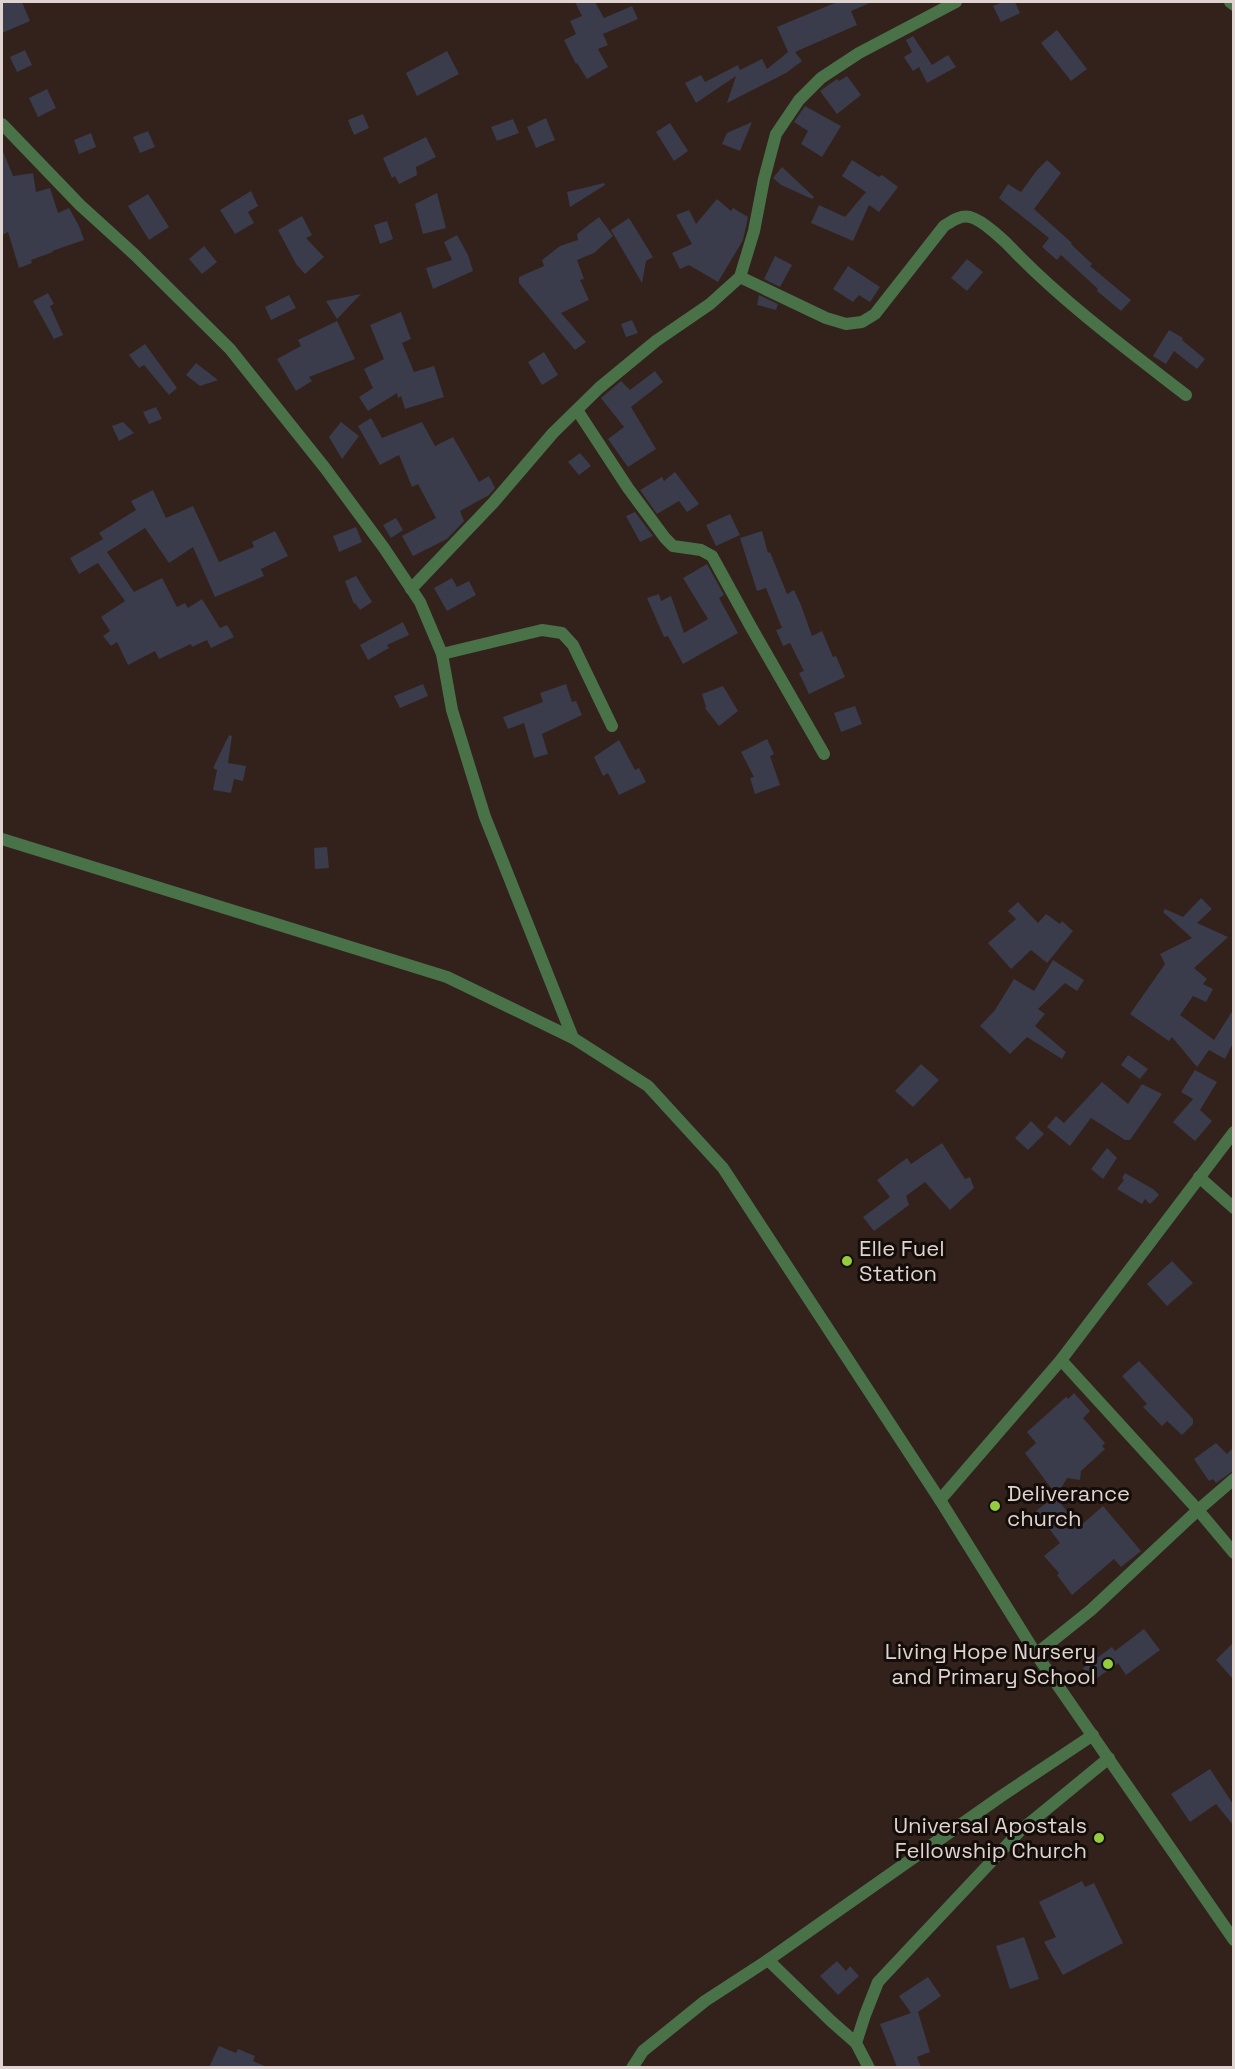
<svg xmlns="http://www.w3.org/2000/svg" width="1235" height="2069" viewBox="0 0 1235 2069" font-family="'Space Grotesk',sans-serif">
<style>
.building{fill:#3a3b4b}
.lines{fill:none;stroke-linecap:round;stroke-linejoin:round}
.minor{stroke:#4a7248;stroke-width:12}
.tertiary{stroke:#4a7248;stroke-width:12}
.poi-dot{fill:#93cc3d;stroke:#140d0a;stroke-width:2}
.labels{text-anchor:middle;stroke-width:6;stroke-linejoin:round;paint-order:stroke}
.poi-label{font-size:22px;fill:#dfd4d0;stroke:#140d0a;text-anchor:start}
</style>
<rect width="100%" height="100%" fill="#32221b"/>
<g class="building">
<polygon points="2,2 22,2 30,21 2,33"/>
<polygon points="575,2 595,2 604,18 632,6 638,19 603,34 608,45 598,49 608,67 587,79 577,63 576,64 564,40 576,34 570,21 582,16"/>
<polygon points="837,2 872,2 851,11 857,25 795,52 802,61 786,73 727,103 736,76 696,103 685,83 701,75 705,82 738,65 740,70 762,59 767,69 788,52 777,27"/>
<polygon points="1002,2 1015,2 1020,13 1001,22 993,6"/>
<polygon points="1057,30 1087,69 1071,81 1041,43"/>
<polygon points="913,36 932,65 948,55 956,67 927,83 919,67 913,71 904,57 912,52 906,40"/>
<polygon points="25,50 32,65 17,72 10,57"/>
<polygon points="447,51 459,74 417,96 406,73"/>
<polygon points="847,76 861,95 837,114 820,91 837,79 839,81"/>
<polygon points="47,89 56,108 38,117 29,98"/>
<polygon points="805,106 841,126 822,157 801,144 808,131 794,122"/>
<polygon points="363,114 369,128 354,135 348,120"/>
<polygon points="546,118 555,140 536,148 527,127"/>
<polygon points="513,119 519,133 497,141 491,127"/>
<polygon points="752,122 740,151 722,144 727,133"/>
<polygon points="670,123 688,151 674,161 656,132"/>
<polygon points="148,131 155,147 140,153 133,137"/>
<polygon points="91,133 96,147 79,154 74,140"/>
<polygon points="426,137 436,157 416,167 417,175 399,184 395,176 392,178 383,158"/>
<polygon points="2,149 13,176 33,173 36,192 50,188 58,213 69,208 79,226 84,240 52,251 53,252 31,260 32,263 19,268 8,232 2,235"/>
<polygon points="852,160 879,177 882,175 898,187 879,212 869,205 853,241 811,223 819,205 845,217 866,192 842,176"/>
<polygon points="1047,160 1061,173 1034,209 1072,243 1071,244 1092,264 1090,266 1131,300 1121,311 1097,291 1098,289 1061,255 1057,260 1042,247 1049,238 999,198 1008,184 1021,192 1037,170"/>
<polygon points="782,167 814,197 812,199 781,185 773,178"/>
<polygon points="604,183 605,185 570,207 567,192"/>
<polygon points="251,191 258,206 248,212 254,223 235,234 220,210"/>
<polygon points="437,193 446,228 423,234 415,204"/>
<polygon points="148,194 169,227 149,240 128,206"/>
<polygon points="717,199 731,211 733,208 748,217 743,240 718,282 689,265 680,269 672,253 692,244 676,215 689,210 696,224"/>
<polygon points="302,216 312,235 306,238 324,257 305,274 296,264 278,230"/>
<polygon points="599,217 613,236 594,253 577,260 584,279 580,280 589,300 561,313 586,342 575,350 519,283 519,277 544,266 542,260 560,246 578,240 577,234"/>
<polygon points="629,218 653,257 646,261 642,283 611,230"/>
<polygon points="387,221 393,239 380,244 374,225"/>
<polygon points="457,235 468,255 473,271 433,289 426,268 452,260 444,242"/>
<polygon points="204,246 217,262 202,274 189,259"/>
<polygon points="775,256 792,265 780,287 764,279"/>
<polygon points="967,259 983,272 967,291 951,278"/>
<polygon points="848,266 880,287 870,302 859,295 853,302 833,289"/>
<polygon points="48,293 54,304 50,306 63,335 54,339 33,301"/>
<polygon points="361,294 337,319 326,301"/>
<polygon points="289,295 296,308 271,320 265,307"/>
<polygon points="759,295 778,304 776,310 757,305"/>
<polygon points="401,312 411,339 402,343 414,372 434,366 444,397 405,409 401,396 398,398 397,393 368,411 359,397 373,388 364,369 384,359 370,325"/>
<polygon points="632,320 638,333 626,337 621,324"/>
<polygon points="337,321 355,359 309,377 312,381 296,391 277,359 301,346 298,340"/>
<polygon points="1169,330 1183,338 1182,340 1205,359 1197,369 1174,351 1166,364 1153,356"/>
<polygon points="145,344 177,388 169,395 144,365 139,368 129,355"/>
<polygon points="544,352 558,375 542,385 528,362"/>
<polygon points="196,363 218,380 200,386 186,375"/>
<polygon points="655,371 663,382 631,407 656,449 628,467 608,439 624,427 601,398 621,381 630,390"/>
<polygon points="156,407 162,419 149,424 143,412"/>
<polygon points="371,418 382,438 422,422 435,446 453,437 479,482 489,476 495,488 489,495 460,511 464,521 447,539 413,556 402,536 436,518 418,484 412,487 399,455 380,465 358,426"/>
<polygon points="123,422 134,433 119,441 112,426"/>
<polygon points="341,422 359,436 342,459 329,437"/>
<polygon points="580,453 591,466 579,475 568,462"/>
<polygon points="675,472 699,504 687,512 679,501 657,514 640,490 662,477 664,481"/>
<polygon points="153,490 166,518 193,506 219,562 254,547 252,542 275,531 288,556 261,569 264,576 215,597 193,547 169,563 145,528 107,552 134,592 162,578 177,607 185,603 188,608 202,599 220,628 227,625 234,637 211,648 207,640 192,647 191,644 159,659 155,651 128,665 117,642 111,646 103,636 110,631 101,617 125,601 98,563 79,574 70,558 103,539 99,533 136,510 131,501"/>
<polygon points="635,512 653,536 640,542 626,516"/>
<polygon points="730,514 740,535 716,546 706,525"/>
<polygon points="396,518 403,530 391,538 383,525"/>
<polygon points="356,527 362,542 339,552 333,536"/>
<polygon points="762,531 768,553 770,552 787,594 794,590 801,605 812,636 822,631 833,657 836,656 845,677 809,694 799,673 804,671 790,643 783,646 776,630 782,628 766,588 757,591 740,538"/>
<polygon points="707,564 724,595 719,598 738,633 683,664 668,636 664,637 647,598 659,594 661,601 671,596 684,633 708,619 683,578"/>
<polygon points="356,576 372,602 360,610 355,603 354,604 345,581"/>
<polygon points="452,578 457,587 469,581 476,595 447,611 434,588"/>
<polygon points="403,622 409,635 387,645 389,648 368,660 360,645"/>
<polygon points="423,684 428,696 400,708 394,696"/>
<polygon points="566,684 572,702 576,701 582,715 542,734 548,754 534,758 524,723 508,729 503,717 543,702 540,693"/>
<polygon points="723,686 738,711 719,726 705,708 706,707 702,694"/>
<polygon points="855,706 862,724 841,732 834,713"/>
<polygon points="229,735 232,736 228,763 246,766 243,781 234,779 231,793 213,790 217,770 213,768"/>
<polygon points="767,739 774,754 770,756 780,785 755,794 750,778 754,777 741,752"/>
<polygon points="619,740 635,770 639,768 646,782 619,795 608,773 603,776 594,757"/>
<polygon points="327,847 329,868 315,869 314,848"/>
<polygon points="1201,898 1212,909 1197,923 1228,937 1194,968 1207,979 1203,984 1213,989 1206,1002 1193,996 1180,1015 1214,1040 1233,1010 1233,1043 1225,1059 1209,1050 1197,1067 1172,1037 1169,1041 1130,1014 1165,964 1160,954 1192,938 1163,912 1165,909 1183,917"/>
<polygon points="1018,902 1038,923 1046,914 1060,924 1062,921 1073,931 1047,963 1031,950 1011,969 988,943 1016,919 1008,911"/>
<polygon points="1053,960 1084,980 1077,991 1065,983 1038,1009 1045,1014 1035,1026 1066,1052 1062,1059 1027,1037 1010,1054 980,1026 995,1010 1014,979 1034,991"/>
<polygon points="1128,1055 1148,1069 1140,1079 1121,1065"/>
<polygon points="921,1064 939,1080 913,1107 895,1091"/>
<polygon points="1195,1070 1217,1082 1200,1110 1212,1121 1195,1141 1173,1122 1193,1099 1181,1092"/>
<polygon points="1102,1082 1128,1104 1142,1084 1162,1094 1130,1140 1125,1140 1091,1118 1070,1146 1047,1127 1056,1116 1064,1123"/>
<polygon points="1031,1121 1044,1134 1028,1150 1015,1138"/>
<polygon points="942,1143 965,1179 970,1177 974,1188 950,1210 925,1182 906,1196 909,1205 874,1231 863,1217 890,1197 877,1180 907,1158 911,1164"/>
<polygon points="1107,1148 1117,1158 1103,1179 1091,1169"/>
<polygon points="1125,1173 1153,1189 1159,1195 1150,1204 1145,1199 1142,1204 1117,1189 1124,1180 1122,1178"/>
<polygon points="1172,1261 1193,1283 1167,1306 1147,1284"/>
<polygon points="1139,1361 1193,1419 1193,1424 1182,1435 1167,1421 1162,1426 1143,1407 1147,1404 1122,1376"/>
<polygon points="1074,1393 1090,1411 1083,1418 1105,1443 1102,1446 1105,1449 1081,1471 1080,1480 1067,1478 1059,1492 1051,1488 1025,1453 1036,1443 1027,1432 1066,1397 1068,1399"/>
<polygon points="1216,1443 1227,1454 1233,1448 1233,1471 1216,1483 1213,1479 1209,1481 1194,1459"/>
<polygon points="1055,1496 1079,1527 1103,1506 1141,1551 1121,1567 1114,1559 1072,1595 1057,1575 1059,1573 1044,1556 1060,1543 1036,1511"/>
<polygon points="1144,1629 1160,1650 1126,1675 1118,1663 1093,1681 1083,1668 1112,1647 1115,1651"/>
<polygon points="1233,1643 1233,1679 1216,1660"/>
<polygon points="1210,1769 1233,1804 1233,1825 1216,1804 1190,1822 1171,1794"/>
<polygon points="1082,1881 1085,1887 1094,1883 1123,1943 1063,1975 1044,1942 1056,1937 1039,1902"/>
<polygon points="1024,1937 1039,1979 1010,1989 996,1946"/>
<polygon points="837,1961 846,1971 850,1966 859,1976 838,1995 820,1976"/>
<polygon points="928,1977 941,1996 918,2012 930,2052 917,2057 921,2067 897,2067 880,2024 911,2013 899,1996"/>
<polygon points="219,2046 236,2053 238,2049 255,2056 253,2061 267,2067 209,2067"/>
</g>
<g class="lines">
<g class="minor">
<polyline points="1230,2 1234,5"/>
<polyline points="2,124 80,205 135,255 230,349 325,468 384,548 420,602 442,654 452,710 485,817 573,1038"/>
<path d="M740 277 826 318 846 324 862 322 875 314 944 226C952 221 960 215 970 217 983 220 1007 243 1016 253 1068 306 1128 350 1186 395"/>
<polyline points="577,410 628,488 665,538 673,546 701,550 712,556 751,627 824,754"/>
<polyline points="411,589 493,503 553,433 599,388 656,341 710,304 740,277 754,231 764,179 776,134 799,100 821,78 859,53 956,2"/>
<polyline points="442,654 542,630 562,633 573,645 612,726"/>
<polyline points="1199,1177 1234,1208"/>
<polyline points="1061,1360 1198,1510 1234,1553"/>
<polyline points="940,1500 1061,1360 1234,1132"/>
<polyline points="1036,1654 1091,1610 1198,1510 1234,1479"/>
<polyline points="768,1960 831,2021 856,2043"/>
<polyline points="632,2068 643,2051 705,2001 768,1960 1000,1797 1093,1735"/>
<polyline points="869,2068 856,2043 865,2015 878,1982 1020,1831 1109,1758"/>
</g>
<polyline class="tertiary" points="2,839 447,977 573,1038 648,1086 723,1168 940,1500 1036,1654 1234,1940"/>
</g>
<g class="poi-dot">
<circle cx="847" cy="1261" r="6"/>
<circle cx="995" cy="1506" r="6"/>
<circle cx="1108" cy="1664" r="6"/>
<circle cx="1099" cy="1838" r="6"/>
</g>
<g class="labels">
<g class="poi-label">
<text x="859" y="1256">Elle Fuel<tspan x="859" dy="25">Station</tspan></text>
<text x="1007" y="1501">Deliverance<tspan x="1007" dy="25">church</tspan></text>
<text x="1096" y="1659" text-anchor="end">Living Hope Nursery<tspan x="1096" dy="25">and Primary School</tspan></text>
<text x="1087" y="1833" text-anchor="end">Universal Apostals<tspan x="1087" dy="25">Fellowship Church</tspan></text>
</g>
</g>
<rect width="1235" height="2069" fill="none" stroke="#dfd4d0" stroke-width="6"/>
</svg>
